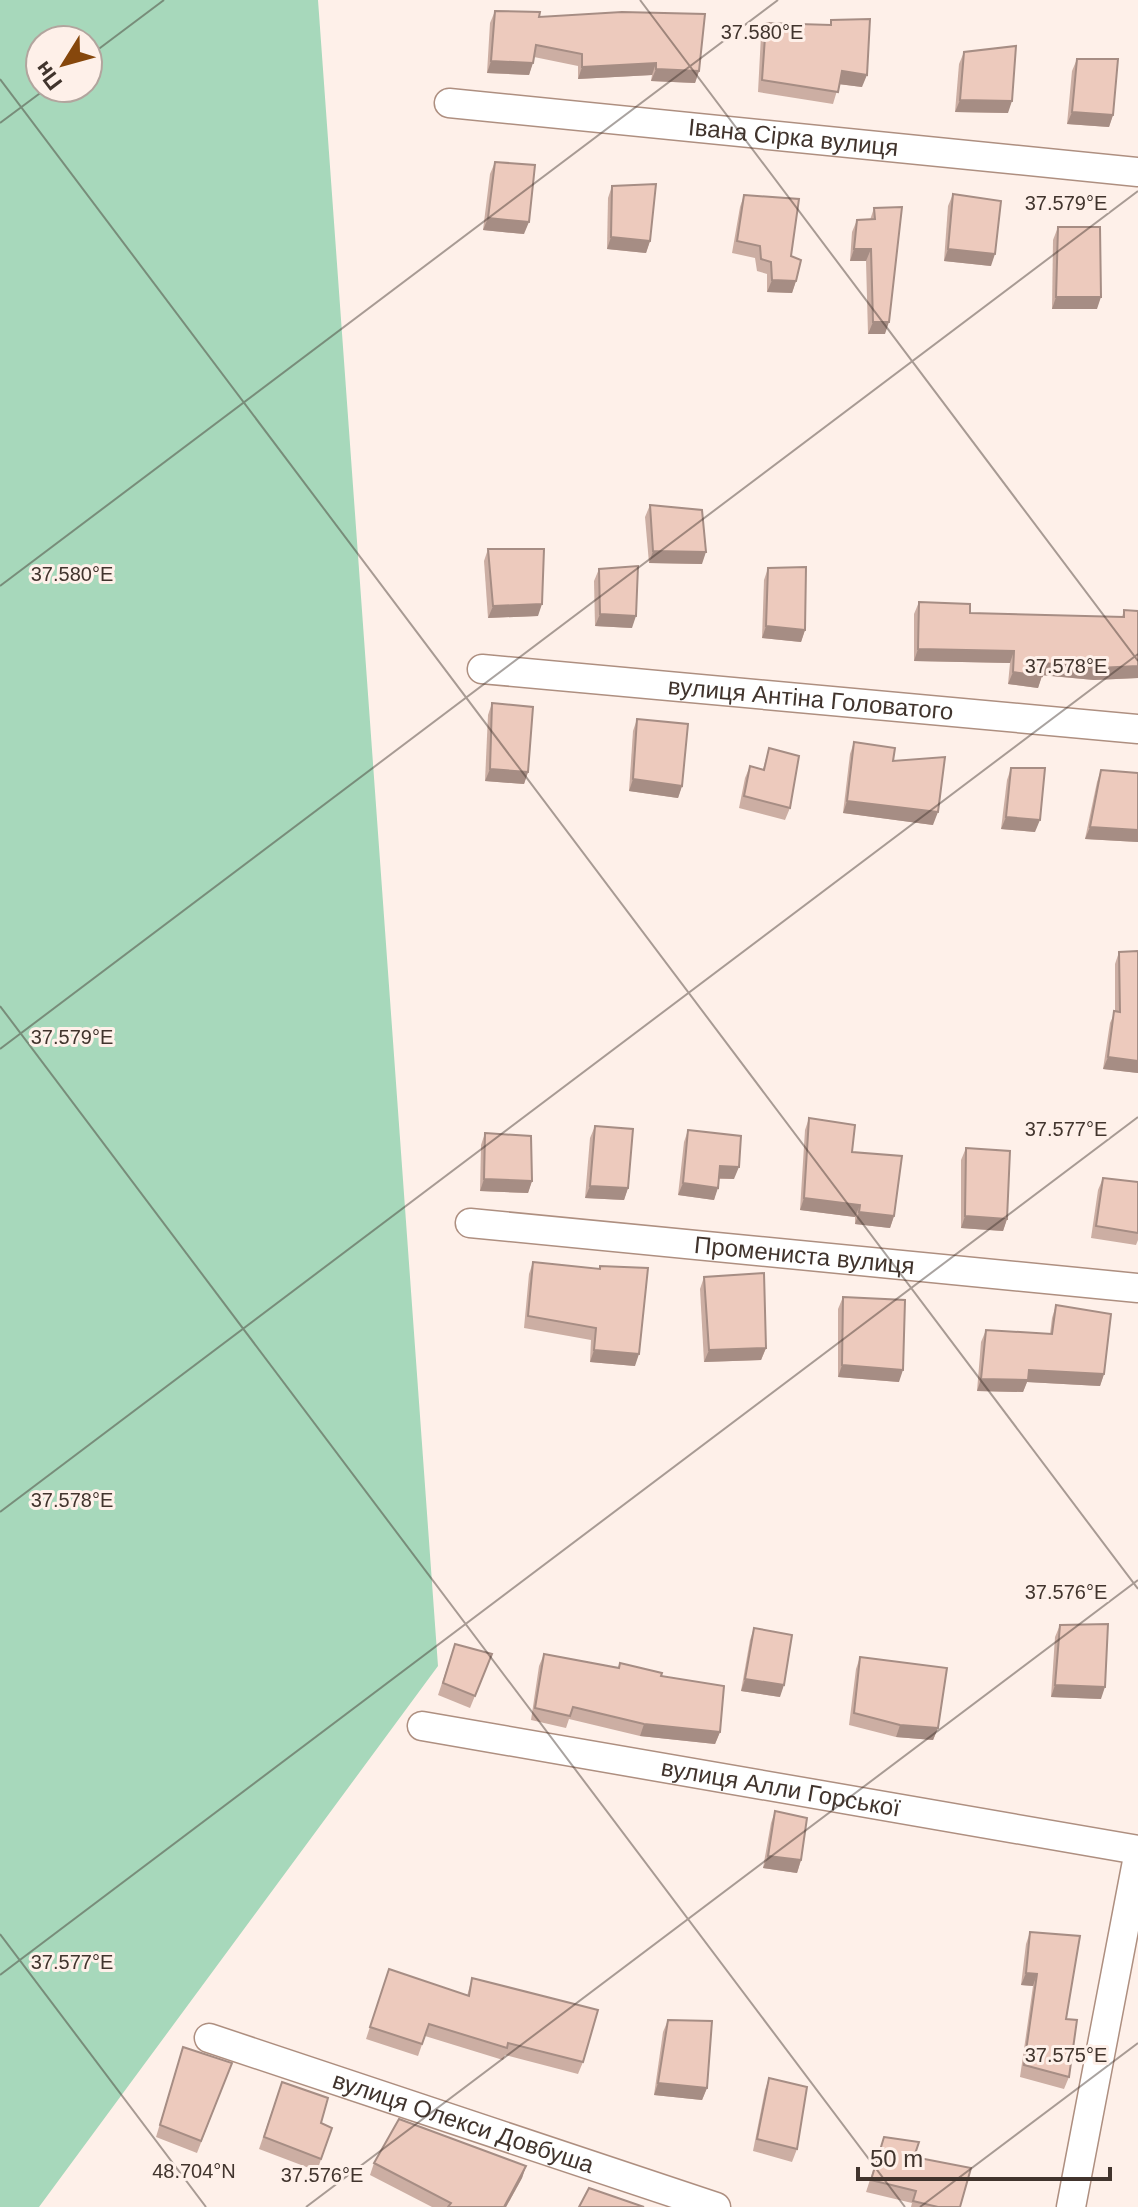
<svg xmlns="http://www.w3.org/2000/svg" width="1138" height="2207" viewBox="0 0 1138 2207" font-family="Arial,sans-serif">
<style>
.green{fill:#a7d8bb;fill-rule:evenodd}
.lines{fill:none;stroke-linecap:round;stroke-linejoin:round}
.street-casing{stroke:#ae8f80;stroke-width:31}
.street{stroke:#fff;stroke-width:28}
.wall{fill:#ccaea3}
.shaded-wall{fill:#a68d84}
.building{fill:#edcabd;stroke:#a68d84;stroke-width:2}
.ticks{fill:none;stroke:#41342d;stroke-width:2;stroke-opacity:0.45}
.labels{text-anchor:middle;stroke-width:6;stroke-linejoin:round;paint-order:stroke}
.street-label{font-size:24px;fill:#41342d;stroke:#fef0e9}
.ticks-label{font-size:20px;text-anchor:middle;fill:#41342d;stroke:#fef0e9;stroke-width:6;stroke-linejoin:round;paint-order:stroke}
</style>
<rect width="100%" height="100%" fill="#fef0e9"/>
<path class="green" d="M0 0H318L438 1666 39 2207H0ZM40 40H88V88H40Z"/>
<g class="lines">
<defs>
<g id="street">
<path id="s1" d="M449 103 1138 172"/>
<path id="s2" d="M482 669 1138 729"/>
<path id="s3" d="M470 1223 1138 1288"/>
<path id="s4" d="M422 1726 1138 1850"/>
<path id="s5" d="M209 2038 716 2207"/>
<polyline points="1071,2207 1138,1856"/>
</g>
</defs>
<use href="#street" class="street-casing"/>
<use href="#street" class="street"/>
</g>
<g class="wall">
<polygon points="495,11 539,17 699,71 695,83 651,81 652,75 578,79 578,66 534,57 529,75 487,73 490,23"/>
<polygon points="831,20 862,87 839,84 833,104 758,92 761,35 766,23 830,25"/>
<polygon points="964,52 1008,113 955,112 959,64"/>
<polygon points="1077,59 1113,115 1109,127 1067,124 1072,71"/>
<polygon points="495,162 524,234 483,230 490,174"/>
<polygon points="612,186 650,241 646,253 607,249 608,198"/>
<polygon points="953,194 991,266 944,261 948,206"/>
<polygon points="744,195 791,256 796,281 792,293 767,292 767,274 757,271 755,258 732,253 740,207"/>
<polygon points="874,208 885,334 868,334 866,261 850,261 852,232 857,220 870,220"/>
<polygon points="1058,227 1097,309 1052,309 1053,240"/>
<polygon points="650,505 702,564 649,563 645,517"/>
<polygon points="488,549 538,616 488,618 484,561"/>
<polygon points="768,568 805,630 801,642 762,638 764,580"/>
<polygon points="599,569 632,628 595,626 594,581"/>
<polygon points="919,602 970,613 1122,617 1124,610 1138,611 1138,678 1094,680 1042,675 1038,688 1008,684 1010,663 914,661 914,614"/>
<polygon points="492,703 528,772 524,784 485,781 488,715"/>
<polygon points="637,719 682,786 678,798 629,791 633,731"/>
<polygon points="854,742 933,825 843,813 850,754"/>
<polygon points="769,748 790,808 785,820 739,808 745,778 750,766 763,769"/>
<polygon points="1011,768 1035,832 1001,829 1007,780"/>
<polygon points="1101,770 1138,773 1138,842 1085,839 1097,782"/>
<polygon points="1138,951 1138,1073 1103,1069 1110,1023 1115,1012 1115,964 1119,952"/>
<polygon points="809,1118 852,1152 894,1216 890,1228 855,1224 855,1217 800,1210 805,1130"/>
<polygon points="595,1126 628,1188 624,1200 585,1198 590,1138"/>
<polygon points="688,1130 734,1179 719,1179 714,1200 678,1195 684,1142"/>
<polygon points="485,1133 532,1181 528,1193 480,1191 481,1145"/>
<polygon points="966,1148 1007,1219 1003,1231 961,1228 961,1160"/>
<polygon points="1103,1178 1138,1182 1138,1240 1136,1245 1091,1238 1098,1190"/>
<polygon points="533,1262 599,1269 600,1266 635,1366 590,1362 591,1340 524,1328 529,1274"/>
<polygon points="704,1277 766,1348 761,1360 704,1362 700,1289"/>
<polygon points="843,1297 899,1382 838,1377 838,1309"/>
<polygon points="1056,1305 1104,1374 1100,1386 1027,1382 1023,1392 977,1391 981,1342 986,1330 1050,1334 1052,1318"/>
<polygon points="1060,1625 1101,1699 1051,1697 1055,1637"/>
<polygon points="754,1628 780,1697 741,1691 750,1640"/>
<polygon points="455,1644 492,1654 470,1708 438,1695"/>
<polygon points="544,1654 661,1676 720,1732 715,1744 640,1736 569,1719 566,1728 531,1720 539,1666"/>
<polygon points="860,1657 938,1728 933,1740 896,1737 849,1725 856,1669"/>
<polygon points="775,1811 801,1860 797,1873 763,1868 771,1823"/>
<polygon points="1030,1932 1066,2019 1069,2077 1064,2089 1020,2077 1033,1986 1021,1985 1026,1944"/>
<polygon points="389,1969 467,1996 472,1978 583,2062 578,2074 505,2055 503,2060 425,2036 418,2056 366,2039"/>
<polygon points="668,2020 707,2088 702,2100 654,2095 663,2032"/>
<polygon points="183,2047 232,2063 197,2153 156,2137"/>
<polygon points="769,2078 797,2149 792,2162 753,2151 765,2090"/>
<polygon points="282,2082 321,2123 332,2128 317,2171 259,2149"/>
<polygon points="884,2137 914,2157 960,2207 911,2207 912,2203 866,2192"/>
<polygon points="374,2163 526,2166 522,2178 506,2207 432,2207 370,2175"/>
</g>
<g class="shaded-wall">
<polygon points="491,61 533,63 529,75 487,73"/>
<polygon points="656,63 652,75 578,79 582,67"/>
<polygon points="656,69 699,71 695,83 651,81"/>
<polygon points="842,71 867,75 862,87 838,84"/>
<polygon points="960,100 1012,101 1008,113 955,112"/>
<polygon points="1072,112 1113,115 1109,127 1067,124"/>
<polygon points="488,218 529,222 524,234 483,230"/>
<polygon points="611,237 650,241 646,253 607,249"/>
<polygon points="854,249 871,249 866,261 850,261"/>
<polygon points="948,249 995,254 991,266 944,261"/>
<polygon points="772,280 796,281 792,293 767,292"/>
<polygon points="1056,297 1101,297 1097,309 1052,309"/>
<polygon points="873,322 889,322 885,334 868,334"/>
<polygon points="653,551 706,552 702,564 649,563"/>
<polygon points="542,604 538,616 488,618 493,606"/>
<polygon points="600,614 636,616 632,628 595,626"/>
<polygon points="766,626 805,630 801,642 762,638"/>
<polygon points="918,649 1014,651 1010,663 914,661"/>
<polygon points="1044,663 1138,666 1138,678 1094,680 1040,675"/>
<polygon points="1013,672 1042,676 1038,688 1008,684"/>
<polygon points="490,769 528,772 524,784 485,781"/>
<polygon points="633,779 682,786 678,798 629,791"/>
<polygon points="847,801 938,812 933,825 843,813"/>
<polygon points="1006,817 1040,820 1035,832 1001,829"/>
<polygon points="1090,827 1138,830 1138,842 1085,839"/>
<polygon points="1108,1057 1138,1061 1138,1073 1103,1069"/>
<polygon points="720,1166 739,1167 734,1179 716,1178"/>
<polygon points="484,1179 532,1181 528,1193 480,1191"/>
<polygon points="683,1183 718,1188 714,1200 678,1195"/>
<polygon points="590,1186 628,1188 624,1200 585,1198"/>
<polygon points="804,1198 860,1205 855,1217 800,1210"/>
<polygon points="859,1212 894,1216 890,1228 855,1224"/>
<polygon points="965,1216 1007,1219 1003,1231 961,1228"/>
<polygon points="766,1348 761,1360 704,1362 709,1350"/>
<polygon points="594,1350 639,1354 635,1366 590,1362"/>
<polygon points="842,1365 903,1370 899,1382 838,1377"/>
<polygon points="1029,1370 1104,1374 1100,1386 1027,1382 1023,1392 977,1391 981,1379"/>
<polygon points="745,1679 784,1685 780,1697 741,1691"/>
<polygon points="1055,1685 1105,1687 1101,1699 1051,1697"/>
<polygon points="644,1724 720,1732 715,1744 640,1736"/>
<polygon points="900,1725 938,1728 933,1740 896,1737"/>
<polygon points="768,1856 801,1860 797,1873 763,1868"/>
<polygon points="1026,1973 1037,1974 1033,1986 1021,1985"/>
<polygon points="658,2083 707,2088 702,2100 654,2095"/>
<polygon points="526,2166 522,2178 506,2207 504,2207"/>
</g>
<g class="building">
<polygon points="495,11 540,12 539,17 622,12 705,14 699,71 656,69 656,63 582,67 582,54 536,45 533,63 491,61"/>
<polygon points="870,19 867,75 842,71 838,92 762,80 766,23 831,25 831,20"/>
<polygon points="1016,46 1012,101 960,100 964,52"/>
<polygon points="1077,59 1118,59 1113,115 1072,112"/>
<polygon points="495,162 535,165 529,222 488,218"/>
<polygon points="656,184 650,241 611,237 612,186"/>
<polygon points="953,194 1001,201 995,254 948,249"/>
<polygon points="744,195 799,199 791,256 801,260 796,281 772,280 771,262 761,259 760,246 737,241"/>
<polygon points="902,207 889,322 873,322 871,249 854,249 857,220 875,219 874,208"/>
<polygon points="1058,227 1100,227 1101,297 1056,297"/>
<polygon points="650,505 702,510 706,552 653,551"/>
<polygon points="488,549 544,549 542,604 493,606"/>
<polygon points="638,566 636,616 600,614 599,569"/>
<polygon points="806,567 805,630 766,626 768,568"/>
<polygon points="919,602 970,604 970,613 1124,617 1124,610 1138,611 1138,666 1098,668 1044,663 1042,676 1013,672 1014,651 918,649"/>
<polygon points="492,703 533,707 528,772 490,769"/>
<polygon points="637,719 688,724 682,786 633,779"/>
<polygon points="854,742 895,748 893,761 945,757 938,812 847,801"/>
<polygon points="769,748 799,756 790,808 744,796 750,766 764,770"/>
<polygon points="1011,768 1045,768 1040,820 1006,817"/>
<polygon points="1101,770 1138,773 1138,830 1090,827"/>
<polygon points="1138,951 1138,1061 1108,1057 1114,1011 1120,1012 1119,952"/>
<polygon points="809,1118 855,1125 852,1152 902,1156 894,1216 859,1212 860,1205 804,1198"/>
<polygon points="595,1126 633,1129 628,1188 590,1186"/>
<polygon points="688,1130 741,1136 739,1167 720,1166 718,1188 683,1183"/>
<polygon points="485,1133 531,1136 532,1181 484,1179"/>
<polygon points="966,1148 1010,1151 1007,1219 965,1216"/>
<polygon points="1103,1178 1138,1182 1138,1233 1096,1226"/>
<polygon points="533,1262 600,1269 600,1266 648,1268 639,1354 594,1350 596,1328 528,1316"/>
<polygon points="764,1273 766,1348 709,1350 704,1277"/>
<polygon points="843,1297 905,1300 903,1370 842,1365"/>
<polygon points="1056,1305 1111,1314 1104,1374 1029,1370 1028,1380 981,1379 986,1330 1052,1334"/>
<polygon points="1108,1624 1105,1687 1055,1685 1060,1625"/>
<polygon points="754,1628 792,1635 784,1685 745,1679"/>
<polygon points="455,1644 492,1654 475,1696 443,1683"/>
<polygon points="544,1654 619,1668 620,1663 662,1673 661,1676 724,1686 720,1732 644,1724 573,1707 570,1716 535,1708"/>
<polygon points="860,1657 947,1668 938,1728 900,1725 854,1713"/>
<polygon points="775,1811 807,1818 801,1860 768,1856"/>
<polygon points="1030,1932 1080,1936 1066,2019 1077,2020 1069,2077 1024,2065 1037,1974 1026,1973"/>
<polygon points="389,1969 469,1996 472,1978 598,2010 583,2062 508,2043 507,2048 429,2024 422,2044 370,2027"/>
<polygon points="668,2020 712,2021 707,2088 658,2083"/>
<polygon points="183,2047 232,2063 201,2141 160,2125"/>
<polygon points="769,2078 807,2087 797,2149 757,2139"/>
<polygon points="282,2082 328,2098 321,2123 332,2128 321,2159 264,2137"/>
<polygon points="399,2119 526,2166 504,2207 448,2207 451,2203 374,2163"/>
<polygon points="884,2137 919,2142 914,2157 971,2168 960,2207 938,2207 913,2201 916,2191 871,2180"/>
<polygon points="589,2188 644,2207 579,2207"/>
</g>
<path class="ticks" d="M640 0 1138 661M88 57 164 0M0 79 1138 1589M0 123 47 88M0 586 778 0M0 1006 905 2207M0 1049 1138 191M0 1512 1138 654M0 1934 206 2207M0 1975 1138 1117M306 2207 1138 1580M920 2207 1138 2043"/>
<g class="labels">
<g class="street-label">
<text dy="8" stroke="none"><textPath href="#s1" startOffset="346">Івана Сірка вулиця</textPath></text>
<text dy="8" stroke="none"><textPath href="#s2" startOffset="330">вулиця Антіна Головатого</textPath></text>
<text dy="8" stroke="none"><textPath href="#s3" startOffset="336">Промениста вулиця</textPath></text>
<text dy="8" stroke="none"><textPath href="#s4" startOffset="364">вулиця Алли Горської</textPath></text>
<text dy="8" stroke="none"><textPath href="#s5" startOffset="268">вулиця Олекси Довбуша</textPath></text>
</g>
</g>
<g class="ticks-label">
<text x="762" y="39">37.580°E</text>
<text x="1066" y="210">37.579°E</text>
<text x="72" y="581">37.580°E</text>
<text x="1066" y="673">37.578°E</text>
<text x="72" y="1044">37.579°E</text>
<text x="1066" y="1136">37.577°E</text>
<text x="72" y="1507">37.578°E</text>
<text x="1066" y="1599">37.576°E</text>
<text x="72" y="1969">37.577°E</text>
<text x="1066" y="2062">37.575°E</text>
<text x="194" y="2178">48.704°N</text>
<text x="322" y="2182">37.576°E</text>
</g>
<g transform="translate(64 64) rotate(233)"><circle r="38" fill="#fef0e9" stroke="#b2a59e" stroke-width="2"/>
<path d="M0-6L14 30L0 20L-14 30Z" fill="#86470c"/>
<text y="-12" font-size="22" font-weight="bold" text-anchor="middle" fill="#41342d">Пн</text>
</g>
<path d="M858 2167v12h252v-12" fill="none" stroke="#41342d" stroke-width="4"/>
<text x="870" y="2167" font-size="24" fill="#41342d" stroke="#fef0e9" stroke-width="6" paint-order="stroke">50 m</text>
</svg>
